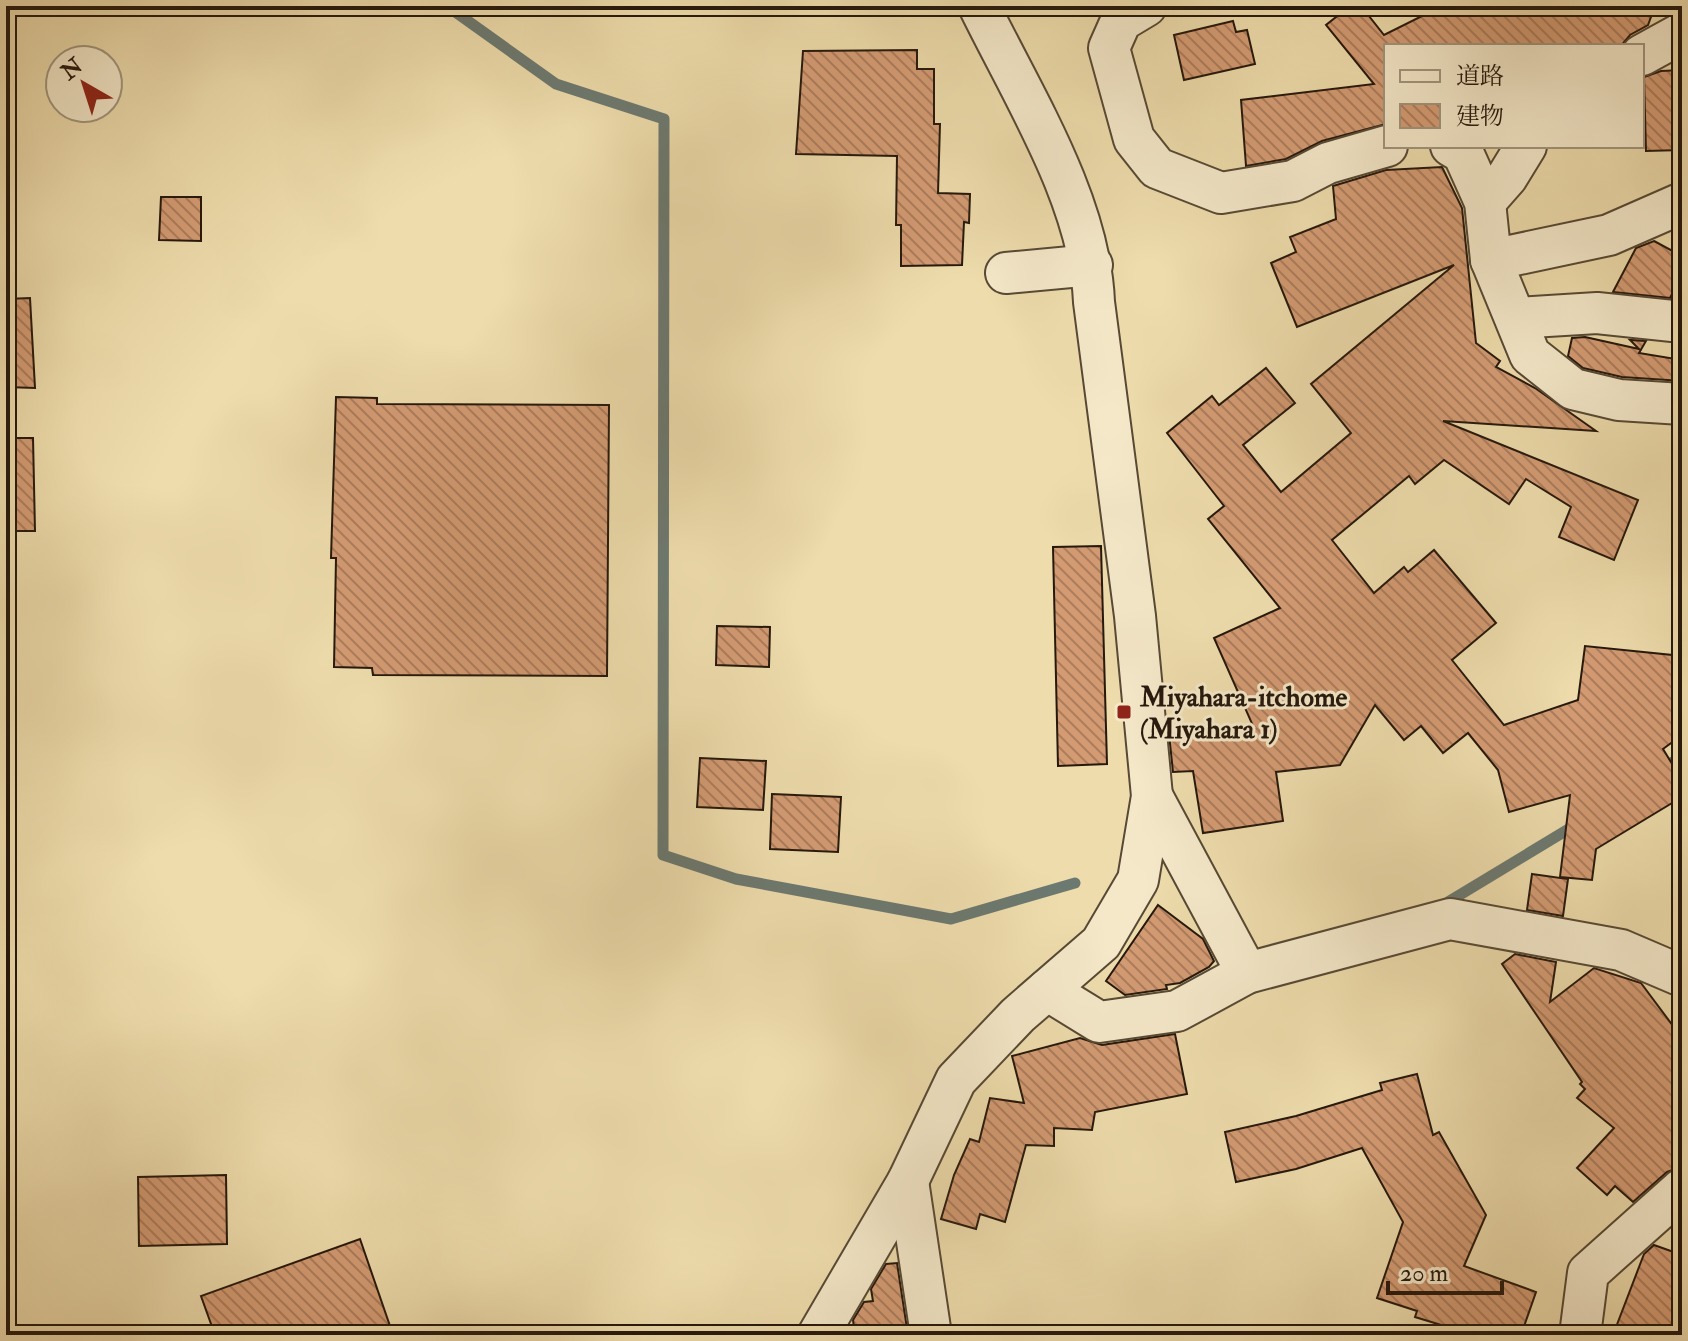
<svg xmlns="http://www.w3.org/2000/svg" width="1688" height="1341" viewBox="0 0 1688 1341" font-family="'IM FELL Double Pica','Noto Serif JP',serif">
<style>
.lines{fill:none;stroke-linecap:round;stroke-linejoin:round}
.stream{stroke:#6c7970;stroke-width:11}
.building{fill:url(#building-back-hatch);stroke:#25180d;stroke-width:2}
.minor-casing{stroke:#574935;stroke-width:44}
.minor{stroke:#f4e8c9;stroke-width:40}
.poi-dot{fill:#8f2418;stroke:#f4e8c9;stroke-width:3}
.labels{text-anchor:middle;stroke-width:6;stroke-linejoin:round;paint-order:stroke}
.poi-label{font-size:28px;font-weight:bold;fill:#25180d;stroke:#f4e8c9;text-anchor:start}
</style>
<defs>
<pattern id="building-back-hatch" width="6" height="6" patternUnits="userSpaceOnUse" patternTransform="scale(2)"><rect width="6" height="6" fill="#d49b73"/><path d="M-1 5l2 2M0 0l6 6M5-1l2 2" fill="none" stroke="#ac7d5d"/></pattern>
</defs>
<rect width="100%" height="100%" fill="#eedcac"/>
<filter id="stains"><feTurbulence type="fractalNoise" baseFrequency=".0025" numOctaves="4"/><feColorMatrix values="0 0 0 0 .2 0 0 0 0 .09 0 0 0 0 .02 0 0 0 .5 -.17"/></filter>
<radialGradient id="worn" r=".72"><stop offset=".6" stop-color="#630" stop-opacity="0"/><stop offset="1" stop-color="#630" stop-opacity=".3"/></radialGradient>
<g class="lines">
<g class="stream">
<polyline points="447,6 556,84 664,119 663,855 736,879 951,919 1075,883"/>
<polyline points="1659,771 1682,756"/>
<polyline points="1448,902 1577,824"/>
</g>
</g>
<g class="building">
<polygon points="1350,6 1361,6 1384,35 1442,6 1655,6 1648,25 1630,35 1621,46 1386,46 1386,124 1322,141 1286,159 1246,166 1241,100 1374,84 1326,25"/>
<polygon points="1233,21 1236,32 1247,30 1255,64 1184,80 1174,35"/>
<polygon points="917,50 917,69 934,69 934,124 940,124 938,193 970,194 969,223 964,222 962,265 901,266 901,225 896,225 897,156 796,154 803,51"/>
<polygon points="1682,70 1682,150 1646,151 1644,77 1661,71"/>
<polygon points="1442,167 1462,208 1476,343 1500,361 1496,367 1535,388 1596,431 1443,421 1638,500 1614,560 1559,537 1571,507 1526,479 1509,504 1444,460 1415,484 1409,476 1332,540 1374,593 1404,567 1408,572 1434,550 1496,623 1452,660 1504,725 1578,700 1585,646 1682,656 1682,735 1663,749 1682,780 1682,797 1596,849 1592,880 1560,877 1570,795 1509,812 1498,770 1468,733 1443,753 1421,726 1404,740 1375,705 1340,765 1276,772 1283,821 1203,833 1193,771 1173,772 1169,734 1254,728 1214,638 1280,608 1208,519 1224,506 1167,433 1212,396 1219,405 1266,368 1295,403 1243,445 1281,492 1351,433 1311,384 1454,265 1297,327 1271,263 1296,252 1290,237 1336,219 1333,186 1386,170"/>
<polygon points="161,197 201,197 201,241 159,240"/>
<polygon points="1654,241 1682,256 1682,275 1670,298 1613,292 1636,248"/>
<polygon points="30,298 35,388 6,387 6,299"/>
<polygon points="1585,337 1639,349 1630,340 1646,341 1639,353 1682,360 1682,381 1622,377 1583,368 1568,356 1572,338"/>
<polygon points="336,397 377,398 377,404 609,405 607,676 373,675 372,668 334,667 336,558 331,558"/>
<polygon points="6,438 33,438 35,531 6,531"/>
<polygon points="1101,546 1107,764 1058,766 1053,547"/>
<polygon points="717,626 770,627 769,667 716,665"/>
<polygon points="700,758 766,761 763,810 697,807"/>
<polygon points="772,794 841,797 838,852 770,849"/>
<polygon points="1532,874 1568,879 1563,916 1527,910"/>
<polygon points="1158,905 1203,939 1214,961 1209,967 1180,983 1166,985 1167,989 1125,995 1106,981"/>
<polygon points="1515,954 1556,962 1550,1002 1594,968 1641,983 1682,1038 1682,1167 1667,1172 1633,1202 1615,1186 1607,1195 1577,1168 1614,1128 1577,1098 1585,1089 1580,1084 1582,1082 1502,964"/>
<polygon points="1175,1034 1187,1094 1095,1112 1092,1130 1054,1128 1054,1146 1026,1145 1005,1222 980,1214 976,1229 941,1219 954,1175 970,1139 979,1142 990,1098 1024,1103 1012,1056 1080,1038 1102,1045"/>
<polygon points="1417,1074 1433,1135 1439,1132 1486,1215 1464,1266 1536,1292 1521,1335 1474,1335 1415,1317 1417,1311 1377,1298 1403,1222 1362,1148 1296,1169 1236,1182 1225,1132 1296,1116 1382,1090 1380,1083"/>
<polygon points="226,1175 227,1244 139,1246 138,1177"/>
<polygon points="360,1239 391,1329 375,1335 215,1335 201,1296"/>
<polygon points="1654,1245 1682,1255 1682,1335 1613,1335 1644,1254"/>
<polygon points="897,1263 908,1335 855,1335 853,1320 864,1302 873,1301 871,1289 886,1264"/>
</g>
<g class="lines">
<defs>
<g id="minor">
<polyline points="1146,6 1121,21 1109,48 1134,139 1157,168 1221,193 1293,181 1328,163 1387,146"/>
<polyline points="1642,55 1682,33"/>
<polyline points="1451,146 1463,153 1485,202 1491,260 1530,355 1573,389 1619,400 1682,404"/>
<polyline points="1485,202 1507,177 1526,146"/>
<polyline points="1491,260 1609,235 1682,203"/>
<polyline points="1006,273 1092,265"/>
<polyline points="1516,318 1597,313 1682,322"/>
<polyline points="1152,796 1247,973"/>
<polyline points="1047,990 1099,1022 1177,1011 1247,973 1450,919 1621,950 1682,976"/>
<polyline points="908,1181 931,1335"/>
<path d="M818 1335 908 1181 956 1080 1018 1015 1101 943 1138 880 1152 796 1135 616 1094 302C1090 201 1023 96 979 6"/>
<polyline points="1580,1335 1588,1273 1682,1189"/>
</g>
</defs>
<use href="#minor" class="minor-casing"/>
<use href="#minor" class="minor"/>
</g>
<rect class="poi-dot" x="1116" y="704" width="16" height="16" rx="4"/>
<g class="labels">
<g class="poi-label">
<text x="1140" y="706">Miyahara-itchome<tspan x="1140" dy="32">(Miyahara 1)</tspan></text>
</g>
</g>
<rect width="1688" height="1341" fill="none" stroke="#eedcac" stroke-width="32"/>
<rect x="8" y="8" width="1672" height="1325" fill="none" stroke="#25180d" stroke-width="4"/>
<rect x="16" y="16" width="1656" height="1309" fill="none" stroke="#25180d" stroke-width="2"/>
<rect x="1384" y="44" width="260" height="104" fill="#f4e8c9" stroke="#a1957e" stroke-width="2"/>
<rect x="1400" y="70" width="40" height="12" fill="#f4e8c9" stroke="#a1957e" stroke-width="2"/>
<text x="1456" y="84" font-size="24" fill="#25180d">道路</text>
<rect x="1400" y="104" width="40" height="24" fill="url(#building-back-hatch)" stroke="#a1957e" stroke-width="2"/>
<text x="1456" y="124" font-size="24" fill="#25180d">建物</text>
<g transform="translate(84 84) rotate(321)"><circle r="38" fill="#f4e8c9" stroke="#a1957e" stroke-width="2"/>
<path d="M0-6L14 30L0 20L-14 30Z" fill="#8f2418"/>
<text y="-12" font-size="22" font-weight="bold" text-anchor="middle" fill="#25180d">N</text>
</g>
<path d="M1388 1281v12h114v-12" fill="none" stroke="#25180d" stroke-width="4"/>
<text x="1400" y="1281" font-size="24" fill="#25180d" stroke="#f4e8c9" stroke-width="6" paint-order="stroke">20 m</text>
<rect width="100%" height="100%" filter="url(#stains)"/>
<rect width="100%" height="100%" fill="url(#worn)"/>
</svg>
